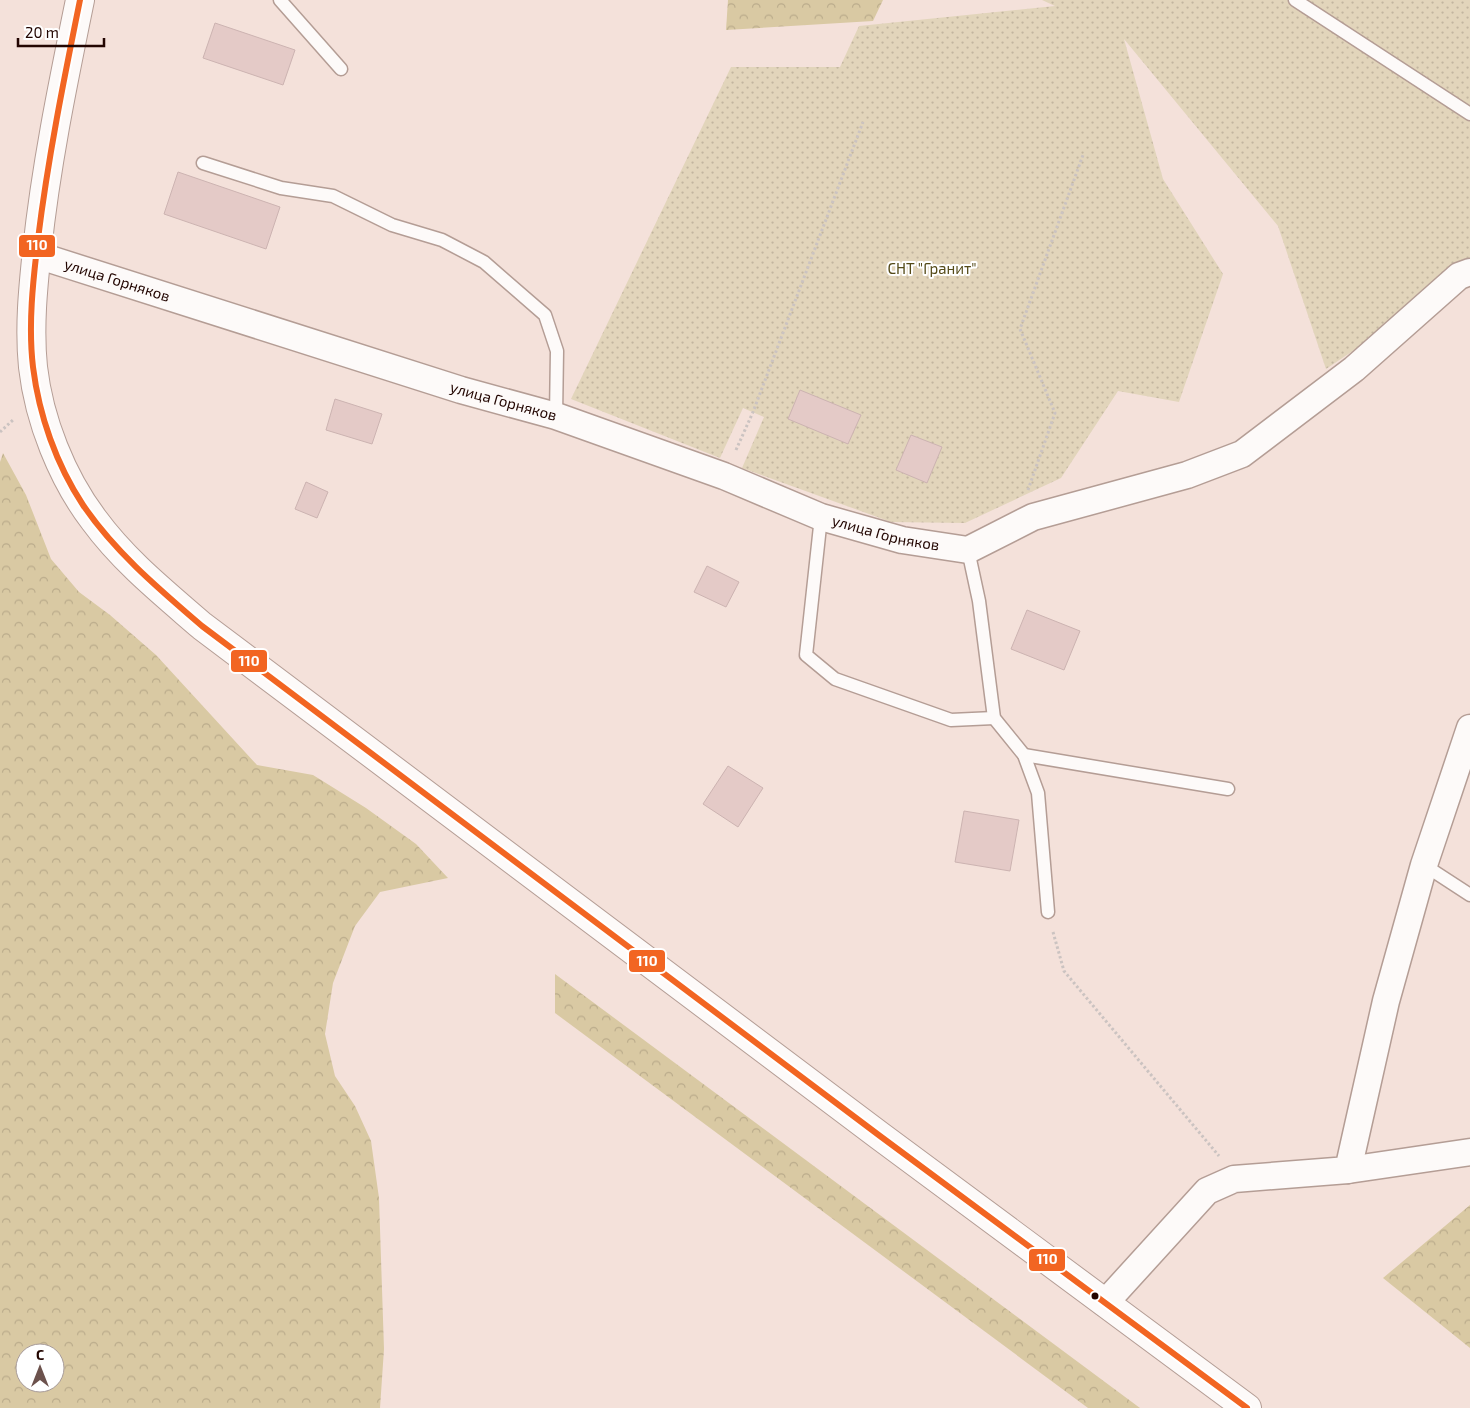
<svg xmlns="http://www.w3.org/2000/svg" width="1470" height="1408" viewBox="0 0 1470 1408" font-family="'Exo 2',sans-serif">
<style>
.forest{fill:url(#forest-crowns);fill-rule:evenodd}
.park{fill:url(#park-dots)}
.building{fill:#e4cac7;stroke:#ccb3b1}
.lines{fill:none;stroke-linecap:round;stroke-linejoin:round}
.service-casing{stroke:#b49d95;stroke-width:15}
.minor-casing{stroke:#b49d95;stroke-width:29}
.secondary-casing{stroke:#b49d95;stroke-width:30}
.path{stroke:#cbc3c1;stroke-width:3;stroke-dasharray:2.5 2.5;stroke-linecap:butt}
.service{stroke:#fdfaf9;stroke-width:12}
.minor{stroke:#fdfaf9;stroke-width:26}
.secondary{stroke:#fdfaf9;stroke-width:28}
.bus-1-casing{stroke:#fff;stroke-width:10}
.bus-1{stroke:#f26522;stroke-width:6}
.bus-dot{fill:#220501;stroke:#fff;stroke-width:2}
.labels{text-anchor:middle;stroke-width:4;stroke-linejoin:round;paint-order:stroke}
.park-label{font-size:15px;fill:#544a18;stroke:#fff}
.street-label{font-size:15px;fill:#220501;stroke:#fff}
.line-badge{stroke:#fff;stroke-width:2}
.badge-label{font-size:14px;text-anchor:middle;font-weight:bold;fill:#fff}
</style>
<defs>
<pattern id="forest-crowns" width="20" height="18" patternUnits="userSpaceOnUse" patternTransform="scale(1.25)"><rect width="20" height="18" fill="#d9c9a3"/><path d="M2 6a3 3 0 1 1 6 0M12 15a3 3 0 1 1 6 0" fill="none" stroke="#baab8b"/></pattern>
<pattern id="park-dots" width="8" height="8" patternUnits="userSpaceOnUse" patternTransform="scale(1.25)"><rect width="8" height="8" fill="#e2d5bb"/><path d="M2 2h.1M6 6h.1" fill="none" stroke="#c2b59f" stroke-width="1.8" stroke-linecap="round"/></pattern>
</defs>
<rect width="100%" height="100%" fill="#f4e1da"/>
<g class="forest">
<polygon points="728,0 883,0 873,21 726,30"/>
<path d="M3 453 26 495 51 559 79 592 110 615 156 655 257 765 313 775 366 808 416 844 448 878 380 892 355 926 333 983 325 1034 335 1076 355 1106 371 1141 379 1198 384 1349 380 1408H0V462ZM25 1353H55V1383H25Z"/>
<polygon points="555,974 1140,1408 1088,1408 555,1013"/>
<polygon points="1470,1205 1470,1348 1383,1278"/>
</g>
<polygon class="park" points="1042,0 1470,0 1470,272 1326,369 1278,226 1124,39 1163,179 1223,274 1179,402 1118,391 1061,478 965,523 891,522 742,468 764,417 743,408 720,458 571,399 731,67 840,67 859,26 1055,6"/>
<g class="building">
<polygon points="215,23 295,50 283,85 203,58"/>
<polygon points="178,172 280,207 266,249 164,214"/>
<polygon points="800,390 861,415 848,444 788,419"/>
<polygon points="335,399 382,414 372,444 326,430"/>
<polygon points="911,435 942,447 927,483 896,470"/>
<polygon points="306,482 328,492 317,518 295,509"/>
<polygon points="707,566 739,582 726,607 694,592"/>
<polygon points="1027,610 1080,631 1064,670 1011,649"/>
<polygon points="728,766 763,788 738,827 703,804"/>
<polygon points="964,811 1019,820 1010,871 955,862"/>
</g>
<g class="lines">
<defs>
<g id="service">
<polyline points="280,0 341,69"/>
<polyline points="1295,0 1470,114"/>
<polyline points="203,163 281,188 333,196 392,225 442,240 484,262 545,315 557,351 556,416"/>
<polyline points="821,517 806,655 835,679 951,720 994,718"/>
<polyline points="968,550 979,601 994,718 1024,755 1038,793 1048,912"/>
<polyline points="1024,755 1228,789"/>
<polyline points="1424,865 1470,895"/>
</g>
<g id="minor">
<path id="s1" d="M37 255 461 390 556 416 724 476 821 517 902 540 968 550 1033 517 1187 475 1242 454 1354 369 1459 276 1470 272"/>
<polyline points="1348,1170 1470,1152"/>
<polyline points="1105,1303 1207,1191 1234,1179 1348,1170 1386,1001 1424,865 1470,728"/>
</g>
<path id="secondary" d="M80 0C63 83 46 165 37 250 33 288 29 328 33 367 39 420 62 478 94 520 124 561 164 593 202 626L880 1136 1247 1408"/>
</defs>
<use href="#service" class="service-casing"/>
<use href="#minor" class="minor-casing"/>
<use href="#secondary" class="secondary-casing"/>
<g class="path">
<polyline points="0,432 14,419"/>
<polyline points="736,450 753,412 863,122"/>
<polyline points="1028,490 1055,413 1020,329 1083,155"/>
<polyline points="1053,932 1064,971 1219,1156"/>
</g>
<use href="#service" class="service"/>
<use href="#minor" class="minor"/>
<use href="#secondary" class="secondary"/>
<defs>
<path id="bus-1" d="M80 0C64 79 48 158 38 239 33 281 28 325 33 367 39 415 56 464 83 505 115 552 159 589 202 626L880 1136 1247 1408"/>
</defs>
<use href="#bus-1" class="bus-1-casing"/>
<use href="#bus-1" class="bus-1"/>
</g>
<circle class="bus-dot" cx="1095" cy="1296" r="4.5"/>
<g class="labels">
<g class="park-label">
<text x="932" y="274">СНТ "Гранит"</text>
</g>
<g class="street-label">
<text dy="5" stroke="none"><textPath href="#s1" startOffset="84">улица Горняков</textPath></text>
<text dy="5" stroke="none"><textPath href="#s1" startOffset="489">улица Горняков</textPath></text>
<text dy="5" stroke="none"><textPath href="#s1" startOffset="894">улица Горняков</textPath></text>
</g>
</g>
<g class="line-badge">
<rect x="18" y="234" width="38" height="24" rx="5" fill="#f26522"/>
<rect x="230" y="649" width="38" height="24" rx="5" fill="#f26522"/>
<rect x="628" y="949" width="38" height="24" rx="5" fill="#f26522"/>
<rect x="1028" y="1248" width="38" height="24" rx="5" fill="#f26522"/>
</g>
<g class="badge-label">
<text x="37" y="250">110</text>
<text x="249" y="666">110</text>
<text x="647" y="966">110</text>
<text x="1047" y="1264">110</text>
</g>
<g transform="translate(40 1368)"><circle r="24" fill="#ffffff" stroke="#a79b99"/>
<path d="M0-4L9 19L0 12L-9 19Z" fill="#6c524d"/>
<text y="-8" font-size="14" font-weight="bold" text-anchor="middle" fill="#220501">С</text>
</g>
<path d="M18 38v8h86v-8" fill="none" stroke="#220501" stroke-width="2.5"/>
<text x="25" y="38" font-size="15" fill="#220501" stroke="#ffffff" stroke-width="4" paint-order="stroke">20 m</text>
</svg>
